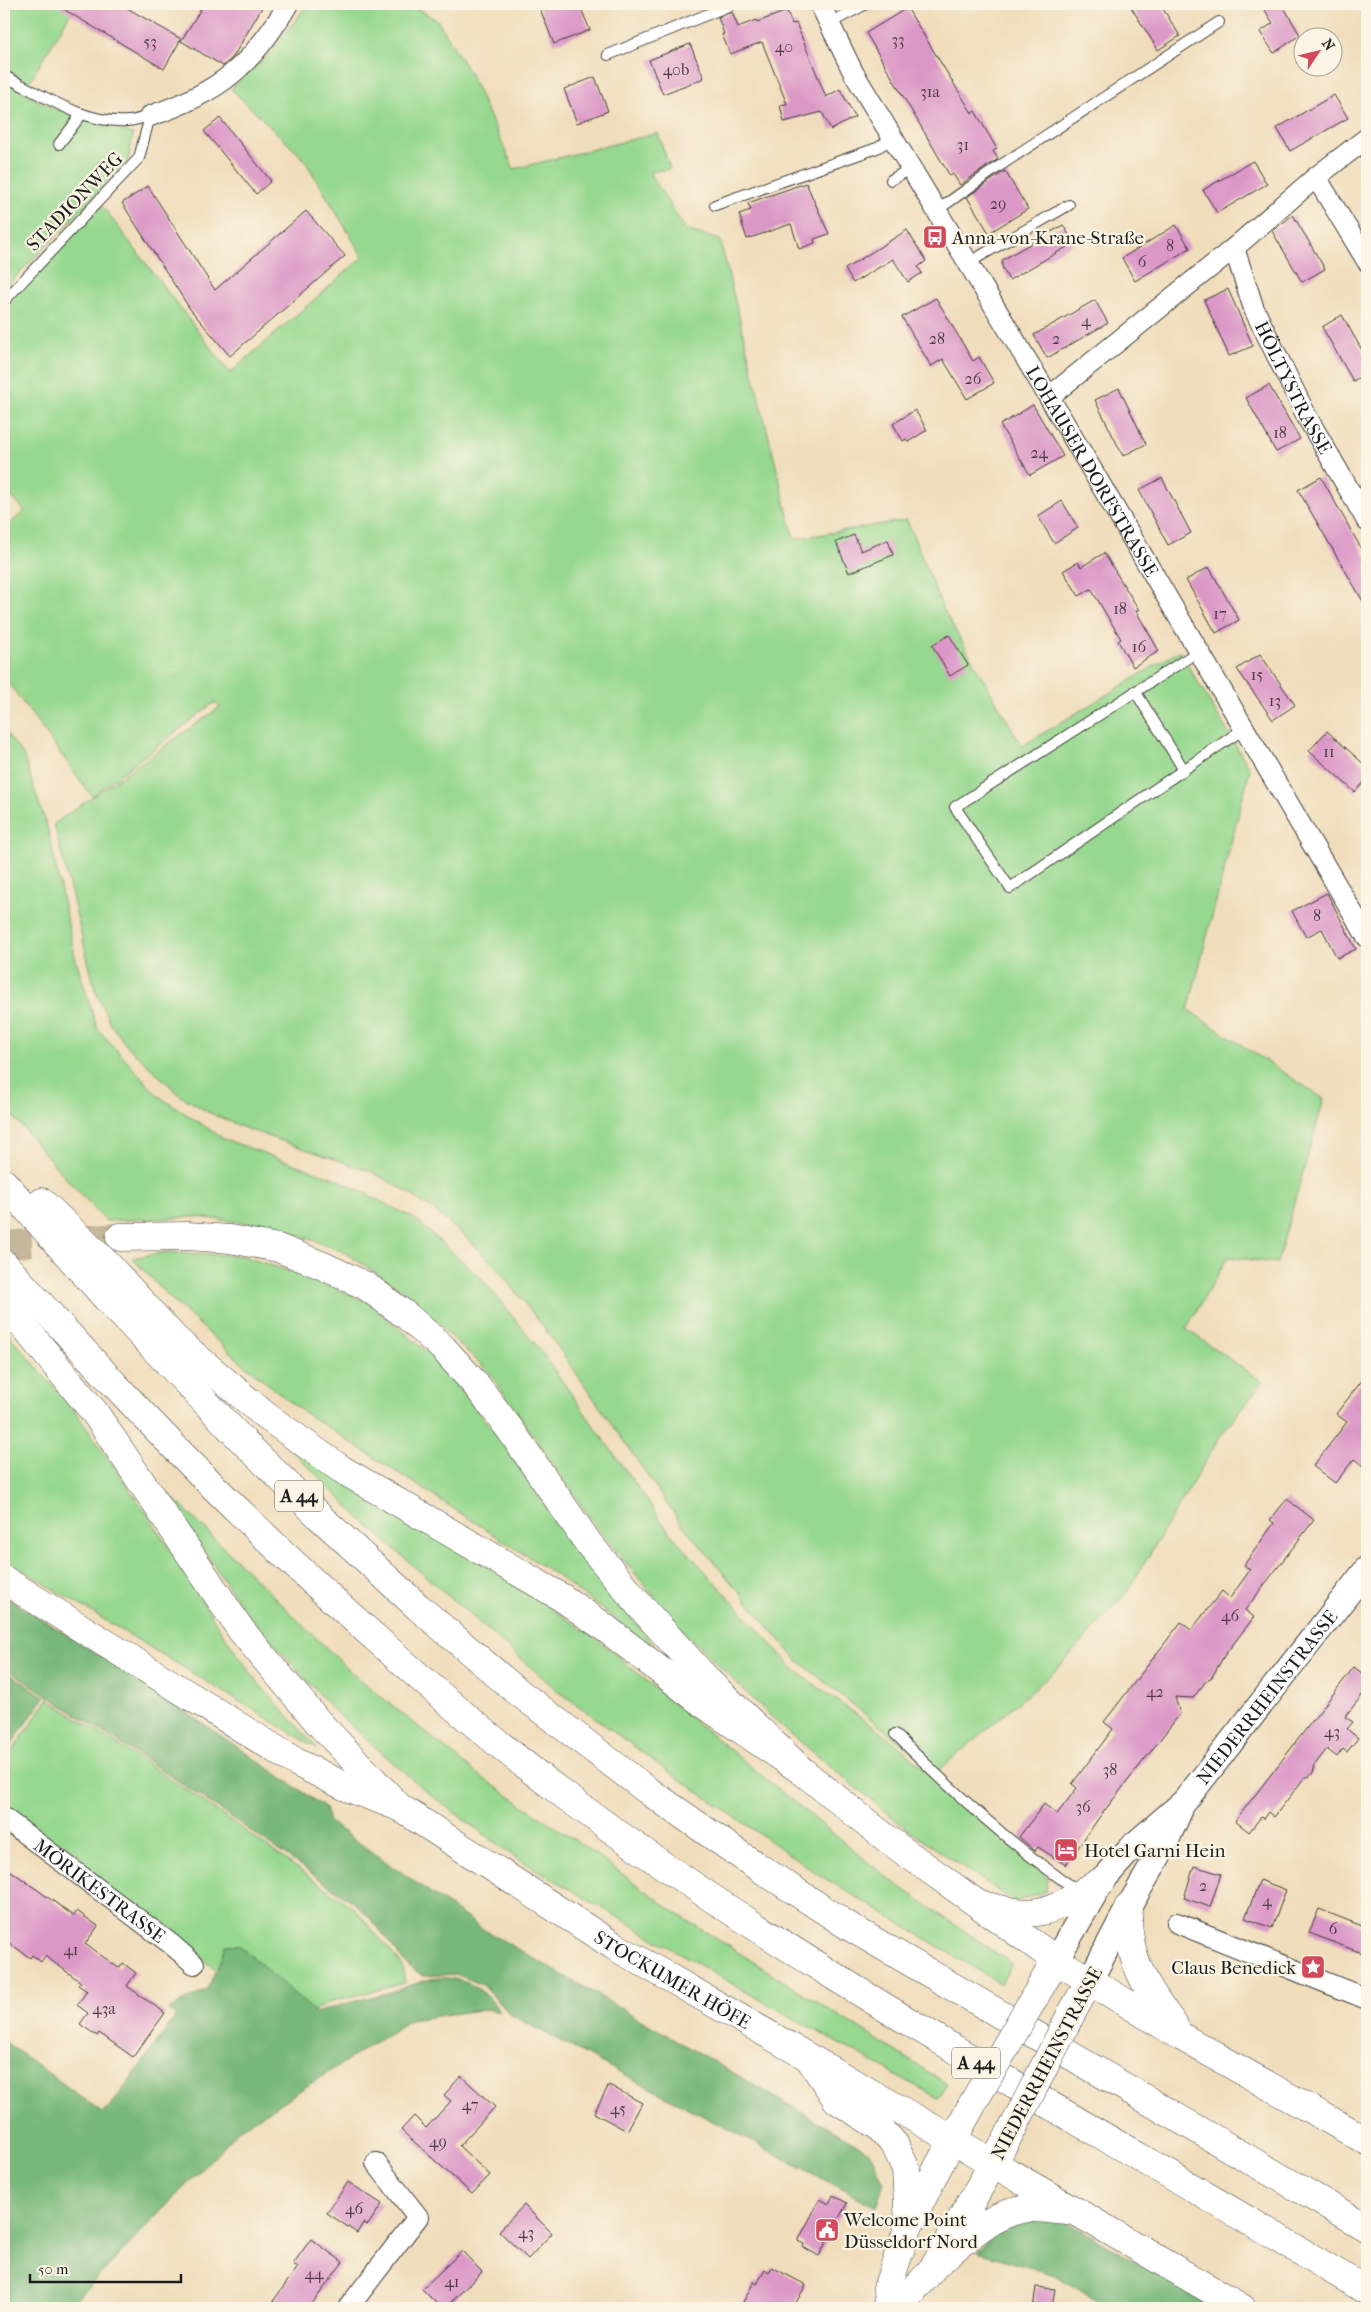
<svg xmlns="http://www.w3.org/2000/svg" width="1371" height="2312" viewBox="0 0 1371 2312" font-family="'IM FELL French Canon',serif">
<style>
.green{fill:#96d88f;stroke:#597a56}
.forest{fill:#78b87a;stroke:#4a6a4b}
.building{fill:#db98c7}
.lines{fill:none;stroke-linecap:round;stroke-linejoin:round}
.primary-tunnel{stroke:#c6b69c;stroke-width:28;stroke-dasharray:28 14;stroke-linecap:butt}
.service-casing{stroke:#3c3934;stroke-width:12}
.minor-casing{stroke:#3c3934;stroke-width:22}
.tertiary-casing{stroke:#3c3934;stroke-width:27}
.secondary-casing{stroke:#3c3934;stroke-width:29}
.primary-casing{stroke:#3c3934;stroke-width:29}
.motorway-casing{stroke:#3c3934;stroke-width:29}
.service{stroke:#fff;stroke-width:10}
.minor{stroke:#fff;stroke-width:20}
.tertiary{stroke:#fff;stroke-width:25}
.secondary{stroke:#fff;stroke-width:28}
.primary{stroke:#fff;stroke-width:28}
.motorway{stroke:#fff;stroke-width:28}
.secondary-bridge-casing{stroke:#3c3934;stroke-width:29;stroke-linecap:butt}
.secondary-bridge{stroke:#fff;stroke-width:28}
.labels{text-anchor:middle;stroke-width:4.5;stroke-linejoin:round;paint-order:stroke}
.number-label{font-size:16px;fill:#4c3b47}
.shield{fill:#fcf5e5;stroke:#5f5d58;stroke-width:1}
.shield-label{font-size:18px;font-weight:bold;fill:#1c1c1c}
.street-label{font-size:19px;fill:#1c1c1c;stroke:#fcf5e5}
.poi-label{font-size:19px;fill:#1c1c1c;stroke:#fcf5e5;text-anchor:start}
</style>
<rect width="100%" height="100%" fill="#fcf5e5"/>
<filter id="ink" filterUnits="userSpaceOnUse"><feTurbulence type="fractalNoise" baseFrequency=".02" numOctaves="2"/><feDisplacementMap in="SourceGraphic" scale="10" xChannelSelector="R" yChannelSelector="G"/><feConvolveMatrix kernelMatrix="1 2 1 2 8 2 1 2 1" color-interpolation-filters="sRGB"/></filter>
<filter id="wash" filterUnits="userSpaceOnUse"><feTurbulence type="fractalNoise" baseFrequency=".0096" numOctaves="4" result="noise"/><feDisplacementMap in="SourceGraphic" scale="20" xChannelSelector="R" yChannelSelector="G"/><feGaussianBlur stdDeviation="1.12" result="paint"/><feColorMatrix in="noise" values="0 0 0 0 0 0 0 0 0 0 0 0 0 0 0 0 0 1.4 0 .05"/><feComposite in="paint" operator="in"/></filter>
<g filter="url(#wash)">
<rect width="100%" height="100%" fill="#f0ddbc"/>
<g class="green">
<polygon points="4,4 76,4 29,83 4,68"/>
<polygon points="308,4 410,4 438,21 470,74 514,169 658,133 670,169 649,172 686,230 720,240 794,539 907,520 943,609 1022,746 1179,651 1250,769 1188,1010 1324,1099 1277,1263 1228,1257 1186,1329 1263,1382 1223,1432 1127,1592 1057,1669 937,1772 796,1659 680,1522 551,1337 498,1269 467,1238 436,1212 406,1191 372,1172 247,1129 208,1112 181,1096 128,1047 111,1025 96,993 54,824 220,707 215,702 92,796 4,677 4,529 25,511 4,489 4,306 102,206 230,373 363,257 304,159 231,89 267,56"/>
<polygon points="4,81 53,108 96,123 133,134 128,162 4,289"/>
<polygon points="4,730 23,755 48,830 75,957 97,1028 157,1095 224,1139 339,1180 415,1219 483,1280 540,1350 670,1533 796,1671 893,1741 1048,1878 1046,1891 1015,1902 908,1830 780,1725 679,1627 595,1525 489,1372 399,1288 344,1252 278,1227 198,1217 106,1221 61,1173 4,1105"/>
<polygon points="165,1252 243,1256 318,1281 367,1302 430,1354 493,1430 563,1533 660,1653 555,1574 299,1409 241,1362 171,1299 132,1258"/>
<polygon points="4,1329 73,1409 152,1521 219,1628 258,1683 318,1749 4,1559"/>
<polygon points="271,1430 504,1577 598,1640 693,1720 889,1879 1012,1964 1001,1984 821,1876 659,1765 557,1690 371,1529"/>
<polygon points="169,1494 353,1674 481,1777 578,1842 679,1915 947,2084 938,2098 748,1993 513,1856 423,1789 332,1709 242,1607 168,1497"/>
<polygon points="48,1699 191,1793 355,1909 402,1965 405,1983 332,2001 313,2011 239,1945 226,1945 217,1970 4,1818 4,1763"/>
</g>
<g class="forest">
<path d="M4 1596C113 1663 220 1733 325 1808L329 1822 481 1928 869 2151 884 2183 876 2207 511 2015 483 1985 456 1974 423 1976 404 1962 377 1926 357 1905 193 1791 4 1667Z"/>
<polygon points="4,1670 45,1697 4,1754"/>
<path d="M226 1945H239L316 2013C339 2005 363 1999 387 1993 402 1989 416 1983 431 1979 457 1973 488 1989 499 2012L486 2009 410 2020 240 2129 76 2300 71 2308H4V2041L102 2112 111 2106 176 2016 169 2010 206 1990 217 1970Z"/>
<polygon points="1055,2218 1083,2231 1217,2308 1109,2308 1055,2275 978,2252 986,2242 1005,2228 1005,2221"/>
</g>
<g id="blocks">
<g class="building">
<polygon points="55,4 120,4 181,39 164,69"/>
<polygon points="204,4 264,4 233,57 223,66 181,41"/>
<polygon points="538,4 579,4 590,30 554,44"/>
<polygon points="1129,4 1160,4 1180,36 1158,50"/>
<polygon points="1261,4 1282,4 1300,35 1274,53 1260,32 1273,23"/>
<polygon points="907,8 972,113 975,111 997,149 993,151 998,159 960,185 953,174 950,176 866,33"/>
<polygon points="787,11 792,24 796,23 826,97 840,89 855,117 831,130 822,112 784,122 780,105 787,104 762,42 730,54 722,34 724,34 718,17 732,12 738,27 756,20 757,22"/>
<polygon points="690,44 704,78 663,94 649,60"/>
<polygon points="595,77 608,111 577,123 564,89"/>
<polygon points="1334,95 1348,118 1290,151 1277,128"/>
<polygon points="220,118 271,181 256,194 204,131"/>
<polygon points="1253,161 1267,184 1217,213 1203,190"/>
<polygon points="1005,171 1028,209 989,233 967,197"/>
<polygon points="806,183 829,234 814,239 815,243 799,249 791,224 747,239 739,214 751,210 748,203"/>
<polygon points="148,186 215,290 306,211 345,256 230,356 190,309 122,203"/>
<polygon points="1293,215 1325,269 1302,282 1272,231"/>
<polygon points="1063,225 1074,243 1009,280 1002,267 1002,260"/>
<polygon points="1176,225 1190,248 1135,281 1122,258"/>
<polygon points="907,230 926,261 918,267 922,273 908,282 893,259 853,283 845,269"/>
<polygon points="1228,289 1253,346 1229,356 1204,300"/>
<polygon points="936,298 973,361 979,357 994,383 967,399 943,359 931,366 902,317"/>
<polygon points="1095,300 1108,323 1047,358 1034,335"/>
<polygon points="1342,315 1367,359 1367,373 1353,381 1322,327"/>
<polygon points="1269,385 1300,439 1276,452 1246,398"/>
<polygon points="1119,388 1146,444 1123,456 1095,400"/>
<polygon points="1033,405 1063,456 1030,475 1000,425"/>
<polygon points="915,410 927,430 908,442 906,439 903,441 893,424"/>
<polygon points="1321,477 1367,559 1367,608 1298,490"/>
<polygon points="1162,478 1191,533 1168,545 1139,490"/>
<polygon points="1062,501 1078,528 1054,543 1038,516"/>
<polygon points="854,535 861,551 888,540 893,555 849,573 836,542"/>
<polygon points="1104,553 1139,610 1136,611 1159,651 1133,667 1118,641 1121,639 1091,589 1079,596 1063,571 1078,562 1081,567"/>
<polygon points="1209,567 1239,620 1216,633 1186,580"/>
<polygon points="949,635 968,665 950,676 932,645"/>
<polygon points="1260,654 1295,705 1273,720 1237,669"/>
<polygon points="1327,731 1367,767 1367,779 1355,792 1309,751"/>
<polygon points="1327,893 1356,949 1337,958 1322,929 1306,937 1292,911"/>
<polygon points="1367,1374 1367,1469 1354,1459 1335,1483 1313,1466 1347,1422 1336,1414"/>
<polygon points="1287,1499 1314,1520 1245,1610 1254,1617 1224,1656 1212,1677 1207,1680 1193,1698 1175,1697 1180,1714 1098,1819 1066,1865 1038,1847 1035,1851 1019,1837 1044,1804 1057,1814 1077,1788 1072,1784 1113,1729 1104,1722 1181,1622 1191,1630 1222,1591 1230,1598 1250,1570 1244,1565 1274,1523 1270,1520"/>
<polygon points="1354,1667 1367,1677 1367,1689 1345,1717 1353,1722 1347,1729 1358,1738 1347,1752 1343,1749 1337,1757 1327,1749 1313,1767 1314,1771 1309,1777 1305,1777 1274,1817 1268,1812 1263,1819 1261,1817 1249,1832 1235,1821"/>
<polygon points="4,1866 74,1916 77,1911 98,1926 85,1944 119,1968 123,1963 136,1973 127,1986 165,2013 133,2057 99,2033 97,2036 80,2024 88,2013 77,2005 87,1991 78,1985 81,1982 45,1956 41,1962 32,1955 30,1958 4,1939"/>
<polygon points="1194,1866 1221,1874 1210,1907 1184,1898"/>
<polygon points="1260,1880 1286,1890 1272,1928 1245,1918"/>
<polygon points="1319,1909 1367,1928 1367,1955 1309,1933"/>
<polygon points="461,2076 495,2107 459,2146 490,2175 472,2194 401,2130 414,2116 426,2128 451,2101 444,2095"/>
<polygon points="609,2085 642,2103 627,2131 594,2113"/>
<polygon points="348,2182 382,2204 368,2225 363,2223 357,2233 327,2213"/>
<polygon points="833,2195 847,2203 819,2256 803,2247 804,2244 798,2241 820,2199 829,2204"/>
<polygon points="524,2205 552,2233 528,2259 499,2231"/>
<polygon points="311,2239 343,2262 309,2308 268,2308 298,2267 293,2264"/>
<polygon points="462,2251 482,2272 445,2308 441,2308 422,2289"/>
<polygon points="772,2267 806,2285 793,2308 740,2308 754,2282 757,2284 765,2269 769,2272"/>
<polygon points="1036,2287 1055,2289 1052,2308 1033,2308"/>
</g>
</g>
</g>
<g filter="url(#ink)">
<use href="#blocks" fill-opacity="0" stroke="#3c3934" stroke-width="1"/>
<g class="lines">
<polyline class="primary-tunnel" points="4,1245 120,1237"/>
<defs>
<g id="service">
<polyline points="830,23 866,4"/>
<polyline points="608,55 733,4"/>
<path d="M4 76C41 94 84 124 127 121 135 121 143 117 150 116L139 158 4 301"/>
<polyline points="59,144 82,114"/>
<polyline points="891,180 911,168"/>
<polyline points="715,205 877,148 893,138"/>
<polyline points="936,211 1001,165 1219,22"/>
<polyline points="968,263 1069,205"/>
<polyline points="1199,651 955,807 1010,888 1245,728"/>
<polyline points="1135,691 1184,770"/>
<path d="M895 1734C953 1791 1012 1847 1080 1892"/>
</g>
<g id="minor">
<path id="s1" d="M820 4 853 72 1049 397 1367 937"/>
<path d="M150 116C218 93 252 66 288 4"/>
<polyline points="1316,177 1367,261"/>
<path id="s2" d="M1234 248 1254 309 1307 417 1367 521"/>
<polyline points="1049,397 1234,248 1316,177 1367,138"/>
<path id="s3" d="M4 1818 171 1944 194 1964"/>
<polyline points="1177,1923 1367,1999"/>
<polyline points="348,2308 418,2217 376,2163"/>
</g>
<g id="tertiary">
<path id="s4" d="M1056 1960 1102 1881 1134 1845 1184 1802 1367 1569"/>
<polyline points="1090,1980 1128,1908 1164,1846 1180,1810"/>
</g>
<g id="secondary">
<polyline points="1034,1998 1056,1960"/>
<polyline points="1069,2018 1090,1980"/>
<polyline points="888,2308 887,2288 909,2225 939,2165 973,2103"/>
<path d="M888 2308C909 2296 922 2283 936 2264L1014 2126"/>
</g>
<g id="primary">
<polyline points="120,1237 187,1236 230,1239 278,1248 321,1265 366,1286 407,1316 443,1348 477,1386 509,1428 589,1544 641,1607 708,1681 802,1771 891,1842 1056,1960 1182,2037 1367,2141"/>
<path id="s5" d="M4 1580 296 1762 346 1787 399 1807 614 1946 953 2140 1242 2308"/>
<path d="M987 1906C1044 1922 1054 1908 1102 1881"/>
<path d="M1128 1908C1126 1959 1146 1987 1175 2027"/>
<polyline points="811,2061 837,2100 878,2126 895,2145 906,2169 909,2225"/>
<path d="M936 2264C963 2242 995 2209 1032 2208 1043 2208 1055 2210 1067 2211"/>
</g>
<g id="motorway">
<polyline points="4,1183 107,1299 237,1435 320,1517 418,1607 513,1688 647,1790 746,1859 850,1927 1367,2228"/>
<polyline points="42,1202 107,1264 175,1339 266,1416 341,1469 561,1597 600,1624 705,1705 802,1771"/>
<path d="M4 1264C83 1351 163 1439 248 1520 291 1562 336 1603 381 1643 439 1695 498 1745 560 1792 815 1981 1096 2127 1367 2291"/>
<polyline points="18,1280 21,1323 95,1413 241,1630 318,1722 399,1807"/>
</g>
</defs>
<use href="#service" class="service-casing"/>
<use href="#minor" class="minor-casing"/>
<use href="#tertiary" class="tertiary-casing"/>
<use href="#secondary" class="secondary-casing"/>
<use href="#primary" class="primary-casing"/>
<use href="#motorway" class="motorway-casing"/>
<use href="#service" class="service"/>
<use href="#minor" class="minor"/>
<use href="#tertiary" class="tertiary"/>
<use href="#secondary" class="secondary"/>
<use href="#primary" class="primary"/>
<use href="#motorway" class="motorway"/>
<defs>
<g id="secondary-bridge">
<polyline points="973,2103 1034,1998"/>
<polyline points="1014,2126 1069,2018"/>
</g>
</defs>
<use href="#secondary-bridge" class="secondary-bridge-casing"/>
<use href="#secondary-bridge" class="secondary-bridge"/>
</g>
</g>
<defs>
<symbol id="bus-square" viewBox="-11 -11 22 22"><rect x="-9" y="-9" width="18" height="18" rx="4" fill="#d1495b" stroke="#fcf5e5"/><path d="M-5-6H5V4H4V6H2V4H-2V6H-4V4H-5ZM-3.5-4V0h7V-4ZM-3.5 1.2v1.5H-2V1.2ZM2 1.2v1.5H3.5V1.2Z" fill="#fff"/></symbol>
<symbol id="hotel-square" viewBox="-11 -11 22 22"><rect x="-9" y="-9" width="18" height="18" rx="4" fill="#d1495b" stroke="#fcf5e5"/><path d="M-6-4.5h1.5V1H6V5H4.5V3h-9V5H-6ZM-4 0a1.8 1.8 0 1 1 3.6 0ZM.5 0V-2.5h3Q6-2.5 6 0Z" fill="#fff"/></symbol>
<symbol id="sight-square" viewBox="-11 -11 22 22"><rect x="-9" y="-9" width="18" height="18" rx="4" fill="#d1495b" stroke="#fcf5e5"/><path d="M0-6L1.8-2.2L6-1.7L2.9 1.2L3.7 5.4L0 3.3L-3.7 5.4L-2.9 1.2L-6-1.7L-1.8-2.2Z" fill="#fff"/></symbol>
<symbol id="civic-square" viewBox="-11 -11 22 22"><rect x="-9" y="-9" width="18" height="18" rx="4" fill="#d1495b" stroke="#fcf5e5"/><path d="M-.6-6.5H3V-4.5H.6V-3L4-1V1h2V6H-6V1h2V-1L-.6-3ZM-1.2 2.5V6h2.4V2.5Z" fill="#fff"/></symbol>
</defs>
<g fill-rule="evenodd">
<use href="#bus-square" x="921" y="223" width="28" height="28"/>
<use href="#hotel-square" x="1052" y="1836" width="28" height="28"/>
<use href="#sight-square" x="1299" y="1953" width="28" height="28"/>
<use href="#civic-square" x="813" y="2216" width="28" height="28"/>
</g>
<g class="labels">
<g class="number-label">
<text x="898" y="45">33</text>
<text x="150" y="47">53</text>
<text x="784" y="52">40</text>
<text x="676" y="75">40b</text>
<text x="930" y="97">31a</text>
<text x="963" y="150">31</text>
<text x="998" y="209">29</text>
<text x="1170" y="251">8</text>
<text x="1142" y="267">6</text>
<text x="1086" y="326">4</text>
<text x="937" y="344">28</text>
<text x="1056" y="344">2</text>
<text x="973" y="384">26</text>
<text x="1280" y="438">18</text>
<text x="1039" y="458">24</text>
<text x="1120" y="614">18</text>
<text x="1220" y="619">17</text>
<text x="1139" y="652">16</text>
<text x="1257" y="680">15</text>
<text x="1275" y="706">13</text>
<text x="1329" y="757">11</text>
<text x="1317" y="921">8</text>
<text x="1230" y="1621">46</text>
<text x="1155" y="1697">42</text>
<text x="1332" y="1737">43</text>
<text x="1110" y="1775">38</text>
<text x="1083" y="1812">36</text>
<text x="1203" y="1891">2</text>
<text x="1267" y="1906">4</text>
<text x="1333" y="1934">6</text>
<text x="71" y="1955">41</text>
<text x="104" y="2014">43a</text>
<text x="470" y="2110">47</text>
<text x="618" y="2114">45</text>
<text x="438" y="2147">49</text>
<text x="354" y="2214">46</text>
<text x="526" y="2238">43</text>
<text x="314" y="2279">44</text>
<text x="452" y="2287">41</text>
</g>
<g class="shield">
<rect x="275" y="1480.5" width="48" height="31" rx="4"/>
<rect x="952" y="2047.5" width="48" height="31" rx="4"/>
</g>
<g class="shield-label">
<text x="299" y="1502">A 44</text>
<text x="976" y="2069">A 44</text>
</g>
<g class="street-label">
<text transform="translate(74 201) rotate(-46)" y="7">STADIONWEG</text>
<text dy="7" stroke="none"><textPath href="#s2" startOffset="152">HÖLTYSTRASSE</textPath></text>
<text dy="7" stroke="none"><textPath href="#s1" startOffset="541">LOHAUSER DORFSTRASSE</textPath></text>
<text dy="7" stroke="none"><textPath href="#s4" startOffset="339">NIEDERRHEINSTRASSE</textPath></text>
<text dy="7" stroke="none"><textPath href="#s3" startOffset="120">MÖRIKESTRASSE</textPath></text>
<text dy="7" stroke="none"><textPath href="#s5" startOffset="780">STOCKUMER HÖFE</textPath></text>
<text transform="translate(1046 2063) rotate(-62)" y="7">NIEDERRHEINSTRASSE</text>
</g>
<g class="poi-label">
<text x="952" y="244">Anna-von-Krane-Straße</text>
<text x="1084" y="1857">Hotel Garni Hein</text>
<text x="1296" y="1974" text-anchor="end">Claus Benedick</text>
<text x="844" y="2226">Welcome Point<tspan x="844" dy="22">Düsseldorf Nord</tspan></text>
</g>
</g>
<rect width="1371" height="2312" fill="none" stroke="#fcf5e5" stroke-width="20"/>
<g transform="translate(1318 52) rotate(55)"><circle r="24" fill="#fcf5e5" stroke="#a29e95"/>
<path d="M0-4L9 19L0 12L-9 19Z" fill="#d1495b"/>
<text y="-8" font-size="14" font-weight="bold" text-anchor="middle" fill="#1c1c1c">N</text>
</g>
<path d="M30 2274v8h151v-8" fill="none" stroke="#1c1c1c" stroke-width="2.5"/>
<text x="38" y="2274" font-size="15" fill="#1c1c1c" stroke="#fcf5e5" stroke-width="4" paint-order="stroke">50 m</text>
</svg>
